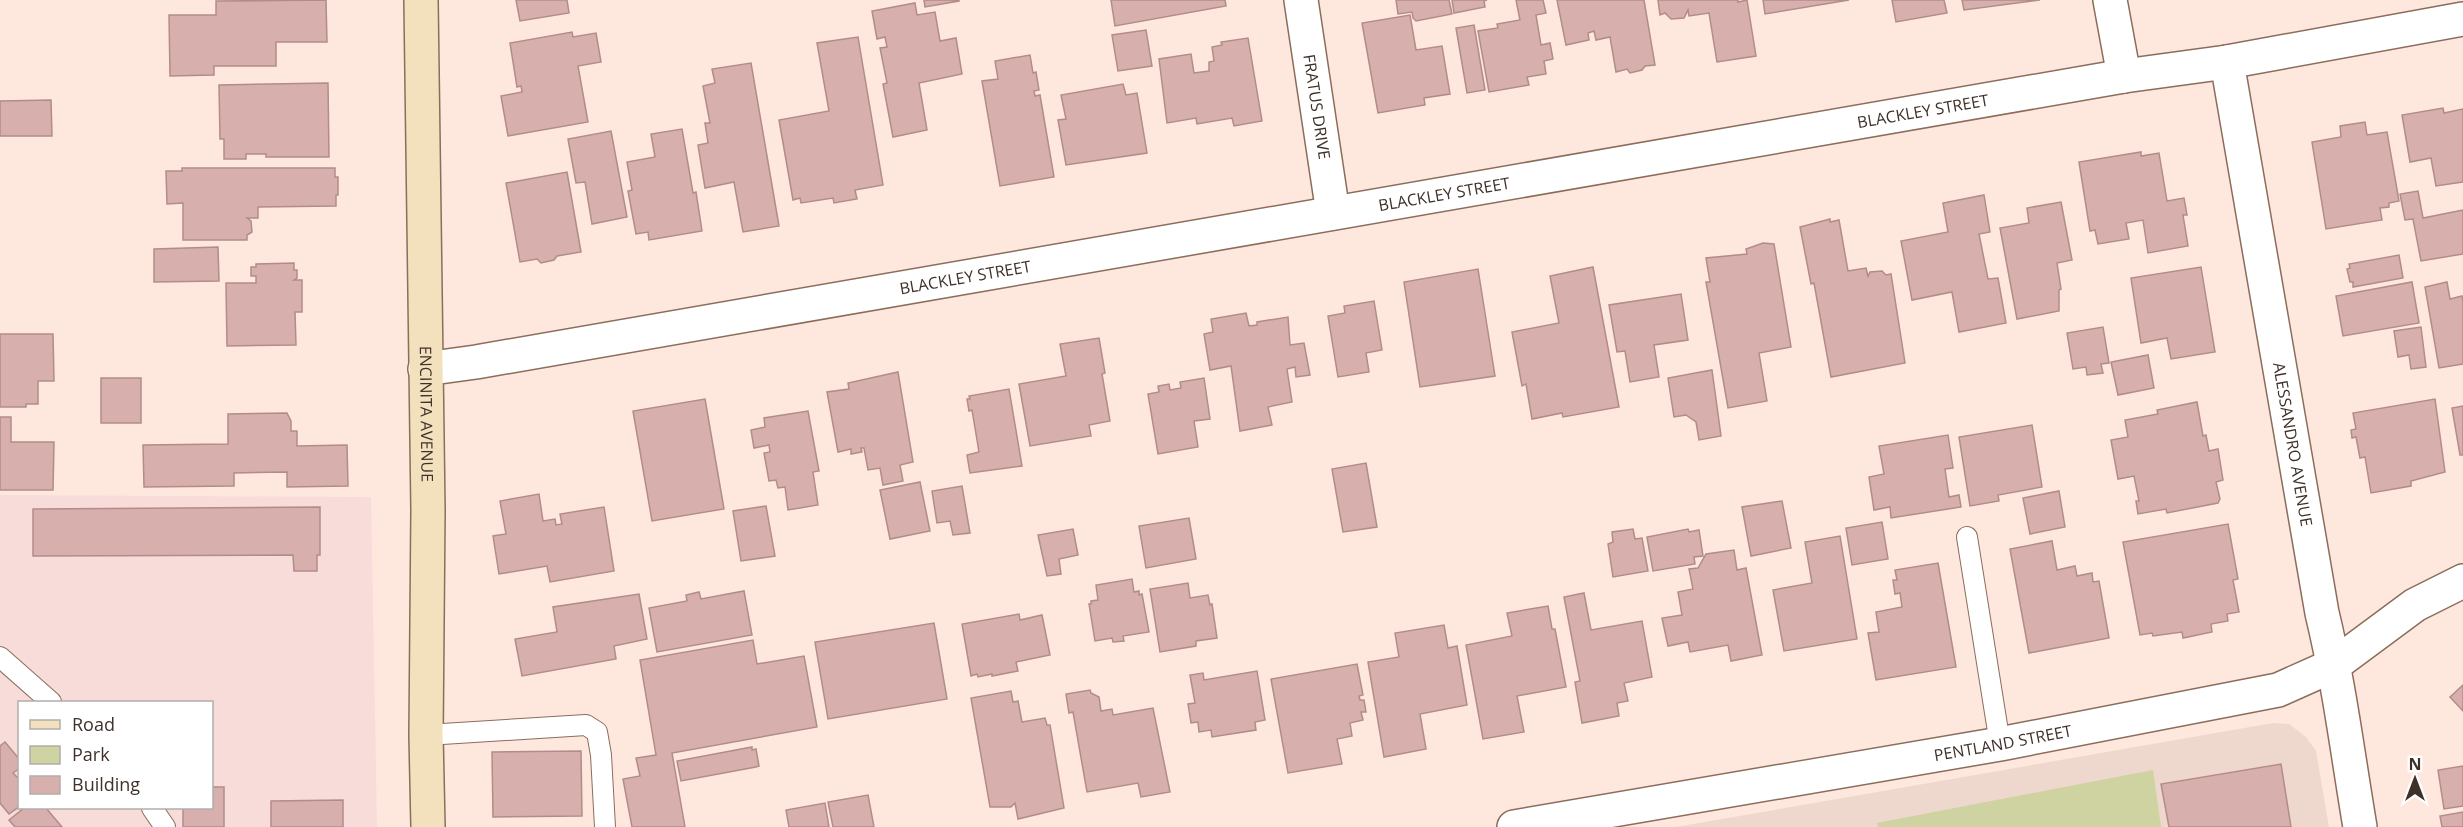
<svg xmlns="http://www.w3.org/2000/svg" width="2463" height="827" viewBox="0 0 2463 827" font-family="'Open Sans',sans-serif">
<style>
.industrial{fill:#f7dcd9;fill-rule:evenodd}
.education{fill:#eed7cc}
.green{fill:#cfd3a1}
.building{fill:#d7afac;stroke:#b28c8a;stroke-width:1.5}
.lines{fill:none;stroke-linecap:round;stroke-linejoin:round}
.lane-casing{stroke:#8b6d5c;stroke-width:22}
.street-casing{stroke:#8b6d5c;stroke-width:36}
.secondary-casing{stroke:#8b6d5c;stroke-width:36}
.lane{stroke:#fff;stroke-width:20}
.street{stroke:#fff;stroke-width:33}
.secondary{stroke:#f2e1bc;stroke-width:33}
.labels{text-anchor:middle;stroke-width:5;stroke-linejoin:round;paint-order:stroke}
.street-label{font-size:16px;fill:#3f312a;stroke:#fff}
</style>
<rect width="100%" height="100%" fill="#fee8dd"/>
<path class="industrial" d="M0 495 371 497 377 827H0ZM20 702H212V808H20Z"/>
<polygon class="education" points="2273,723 2289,724 2306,737 2316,751 2329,827 1676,827"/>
<polygon class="green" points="2153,770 2161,827 1878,827 1877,823"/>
<g class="building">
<polygon points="326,0 327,42 276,42 276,66 214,66 214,75 170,76 169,15 216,15 216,1"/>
<polygon points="516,0 567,0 569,13 520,21"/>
<polygon points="924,0 959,0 959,1 925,7"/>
<polygon points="1111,0 1225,0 1226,6 1115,26"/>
<polygon points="1396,0 1449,0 1452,14 1416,21 1413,18 1412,12 1398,14"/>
<polygon points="1452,0 1487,0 1484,1 1485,7 1454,13"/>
<polygon points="1516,0 1543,0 1546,13 1536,15 1541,45 1550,43 1553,59 1544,61 1546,74 1527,77 1529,85 1489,92 1478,31 1498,28 1497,24 1520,20"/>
<polygon points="1557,0 1644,0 1655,65 1645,66 1642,70 1630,73 1627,69 1616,72 1610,37 1596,40 1594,31 1588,33 1589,40 1566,45"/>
<polygon points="1658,0 1738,0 1738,2 1747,0 1756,56 1717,62 1709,13 1689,16 1688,10 1684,18 1671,19 1665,13 1660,15"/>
<polygon points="1763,0 1849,0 1765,14"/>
<polygon points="1892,0 1944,0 1947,13 1896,22"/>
<polygon points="1962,0 2040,0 1964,10"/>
<polygon points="915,3 917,15 935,12 940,41 956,38 962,74 919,83 927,130 893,137 883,84 887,83 880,48 887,47 885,37 877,39 872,11"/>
<polygon points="1410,15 1416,50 1442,46 1450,94 1424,98 1425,105 1378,113 1362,23"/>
<polygon points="1474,25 1485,90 1467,93 1456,28"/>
<polygon points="1146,30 1152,66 1118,71 1112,35"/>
<polygon points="572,32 573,37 596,33 601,62 578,66 588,122 508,136 501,96 522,92 521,86 517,87 510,43"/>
<polygon points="858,37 883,185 855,190 857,199 834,203 833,198 801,203 800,198 793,200 779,120 829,111 817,43"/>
<polygon points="1248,38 1262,121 1234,126 1232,118 1197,124 1196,118 1167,123 1159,59 1191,54 1194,73 1209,71 1209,62 1214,61 1212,47 1222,45 1221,42"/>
<polygon points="1030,55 1033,73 1036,72 1039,90 1034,91 1035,96 1040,95 1054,177 1000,186 982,81 998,79 995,61"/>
<polygon points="751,63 779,226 743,232 734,182 705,188 698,145 708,143 705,123 710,123 703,86 715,83 712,69"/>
<polygon points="328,83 329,157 266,157 266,154 246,154 246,159 224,159 224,139 220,139 219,85"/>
<polygon points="1123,84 1126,95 1137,93 1147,153 1066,165 1058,120 1066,119 1061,95"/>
<polygon points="51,100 52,136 0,136 0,101"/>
<polygon points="2443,108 2444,113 2463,109 2463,182 2436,186 2431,158 2410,162 2402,115"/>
<polygon points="2365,122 2367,135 2387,132 2399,201 2389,203 2389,207 2380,208 2382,220 2326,229 2312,142 2341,137 2340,126"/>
<polygon points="682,129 693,193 696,192 702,231 649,240 648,232 636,234 628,191 632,190 627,162 655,157 651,134"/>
<polygon points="611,131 627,217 592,224 585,182 576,183 568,139"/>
<polygon points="2141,152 2141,156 2159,153 2167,201 2184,198 2187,215 2183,215 2188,246 2148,253 2143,220 2126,223 2129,239 2098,244 2095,230 2090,231 2079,162"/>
<polygon points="182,168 335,168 335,177 338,177 338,195 336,195 336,206 258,207 258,218 247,218 251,221 252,232 247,235 247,240 183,240 183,203 167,204 166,171 182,171"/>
<polygon points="567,172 581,252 557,256 554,260 541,263 537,259 520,262 506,183"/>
<polygon points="2418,191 2423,218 2463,210 2463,254 2421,261 2413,219 2405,220 2400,194"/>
<polygon points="1984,195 1990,232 1979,234 1988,279 1998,278 2006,323 1959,332 1952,292 1912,300 1901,241 1948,232 1943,203"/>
<polygon points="2061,202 2072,260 2057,263 2061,289 2059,290 2059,311 2017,319 2000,228 2029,223 2027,208"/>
<polygon points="1830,219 1830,222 1839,220 1848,271 1866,268 1868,276 1870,272 1882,271 1886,275 1891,274 1905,363 1831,377 1814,283 1811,284 1800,227"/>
<polygon points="1763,243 1774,244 1791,347 1759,353 1767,401 1728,408 1706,282 1710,282 1706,258 1747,254 1746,249"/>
<polygon points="218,247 219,281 154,282 154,249"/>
<polygon points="2399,255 2403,278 2353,287 2353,282 2350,282 2347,269 2350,268 2349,264"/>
<polygon points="294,263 294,270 297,270 297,278 294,280 302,280 302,312 295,312 296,345 227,346 226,283 256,283 256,276 251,276 251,267 256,267 256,264"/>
<polygon points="1593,267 1619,407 1563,417 1562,413 1532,419 1526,384 1522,386 1512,332 1559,323 1550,276"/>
<polygon points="2201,267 2215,352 2171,359 2167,338 2141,343 2131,278"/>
<polygon points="1478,269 1495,376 1420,387 1404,282"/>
<polygon points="2412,282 2419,323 2343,336 2336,296"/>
<polygon points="2447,282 2450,299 2462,296 2463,302 2463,364 2439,368 2425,287"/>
<polygon points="1681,294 1688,340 1654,345 1659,377 1630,382 1625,351 1617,352 1609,305"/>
<polygon points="1374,301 1382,350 1366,353 1369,372 1338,377 1328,316 1345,313 1344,306"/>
<polygon points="1246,313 1249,326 1257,325 1257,322 1288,317 1290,345 1304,343 1310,375 1296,377 1295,367 1287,369 1292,402 1268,407 1272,425 1240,431 1231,366 1210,370 1204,334 1213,332 1211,319"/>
<polygon points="2103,327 2109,363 2101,364 2103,373 2087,375 2086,367 2073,369 2067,333"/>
<polygon points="2421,327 2426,367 2411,369 2409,355 2398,357 2394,331"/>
<polygon points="0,334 53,334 54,381 38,381 38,404 26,404 26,407 0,407"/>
<polygon points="1099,338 1105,373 1102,374 1110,421 1089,425 1091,436 1030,446 1019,384 1066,376 1060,344"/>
<polygon points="2148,355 2154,388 2118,395 2111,362"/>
<polygon points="1712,370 1721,436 1699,440 1696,422 1686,415 1674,417 1668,378"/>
<polygon points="898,372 913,462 900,465 903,481 883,485 880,468 868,470 864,448 861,448 862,452 851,454 851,449 838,452 827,392 849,389 848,383"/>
<rect x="101" y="378" width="40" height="45"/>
<polygon points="1204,378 1210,419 1194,421 1198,447 1158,454 1148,394 1159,392 1158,386 1169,384 1170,390 1181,388 1180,382"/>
<polygon points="1009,389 1022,466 970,473 967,455 979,452 972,410 969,411 967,399 970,399 969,396"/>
<polygon points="705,399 724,509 652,521 633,411"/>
<polygon points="2435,399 2445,472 2411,481 2411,486 2371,493 2365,457 2360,458 2356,437 2352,438 2351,430 2356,429 2353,413"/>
<polygon points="2197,402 2203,436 2206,435 2209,451 2218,449 2223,480 2216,482 2220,499 2218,503 2167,513 2166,509 2138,514 2136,501 2139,501 2134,476 2118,479 2111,440 2128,437 2125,420 2158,414 2157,410"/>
<polygon points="2463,406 2463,455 2460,455 2452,408"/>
<polygon points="808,411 819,471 813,472 818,505 788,510 785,487 778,488 776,480 769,481 764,453 770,452 769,445 754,448 751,430 765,427 764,418"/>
<polygon points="287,413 291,421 291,431 297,431 297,446 347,445 348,486 287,487 287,472 234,473 234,486 144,487 143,445 228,444 228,414"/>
<polygon points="0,417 11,417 11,442 54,442 53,490 0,490"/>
<polygon points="2032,425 2042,487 1998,495 1999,501 1970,506 1959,437"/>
<polygon points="1948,435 1953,468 1945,469 1949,497 1959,495 1961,507 1891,518 1890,507 1874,510 1869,477 1884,474 1879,446"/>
<polygon points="1366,463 1377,527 1343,532 1332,469"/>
<polygon points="920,482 930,531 890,539 880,490"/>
<polygon points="962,486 970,533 953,535 950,521 937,523 932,491"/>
<polygon points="2059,491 2065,527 2030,534 2023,498"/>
<polygon points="539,494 543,521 555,519 556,525 562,524 560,514 604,507 614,571 550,582 547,566 499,574 493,536 506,534 500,501"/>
<polygon points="1782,501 1791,548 1751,556 1742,507"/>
<polygon points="766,506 775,556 741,561 733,511"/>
<polygon points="320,507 320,555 317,555 317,571 294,571 293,555 33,556 33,509"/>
<polygon points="1189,518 1196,559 1146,568 1139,526"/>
<polygon points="1882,522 1888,559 1852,565 1846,528"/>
<polygon points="2228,524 2238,579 2233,580 2239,612 2227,614 2228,621 2211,624 2212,632 2183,638 2182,632 2153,636 2152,633 2140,635 2123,542"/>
<polygon points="1073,529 1078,555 1059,559 1061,574 1047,576 1038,535"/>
<polygon points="1633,529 1635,539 1642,538 1648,571 1613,577 1608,544 1613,542 1612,532"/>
<polygon points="1688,529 1689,532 1699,530 1703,556 1694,557 1695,564 1653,571 1647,537"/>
<polygon points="1840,536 1857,639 1784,651 1773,590 1812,583 1805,542"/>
<polygon points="2052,541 2057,570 2075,566 2077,576 2092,573 2093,582 2099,581 2109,638 2029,653 2010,549"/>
<polygon points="1734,550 1737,570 1746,568 1762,655 1731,661 1728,645 1690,652 1688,642 1668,646 1662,618 1682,615 1678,592 1693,589 1689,569 1698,568 1706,554"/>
<polygon points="1938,563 1956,667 1876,680 1868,633 1879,632 1876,612 1902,607 1900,593 1895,594 1893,580 1897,580 1895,570"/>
<polygon points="1132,579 1134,592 1139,591 1139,595 1142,594 1149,632 1123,636 1124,641 1113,642 1112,638 1095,641 1089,604 1091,604 1091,601 1098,600 1096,585"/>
<polygon points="1188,583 1190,598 1208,595 1210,605 1212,604 1217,638 1196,641 1196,646 1160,652 1150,589"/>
<polygon points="744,591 752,635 657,652 649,608 687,601 686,595 699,592 701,599"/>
<polygon points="1584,593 1591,630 1642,621 1652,677 1624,683 1628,701 1617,703 1619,716 1582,723 1575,682 1580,681 1564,597"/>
<polygon points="639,594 647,639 614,646 616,659 522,676 515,639 557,632 553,607"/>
<polygon points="1548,606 1552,629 1555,629 1566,687 1517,696 1524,732 1483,739 1466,645 1512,636 1507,613"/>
<polygon points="1019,614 1020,620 1042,615 1050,655 1016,662 1018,671 992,676 992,674 978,677 977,674 971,676 962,624"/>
<polygon points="934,623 947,699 828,719 815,642"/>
<polygon points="1444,625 1448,648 1457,646 1467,705 1420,714 1426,749 1384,757 1368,662 1399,657 1395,633"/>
<polygon points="753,640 757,664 804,656 817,727 672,753 685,827 632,827 623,779 640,776 636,758 656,755 640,660"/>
<polygon points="1357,664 1363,695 1359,696 1360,700 1364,700 1366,712 1361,712 1363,720 1350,723 1352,736 1337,739 1342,764 1288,773 1271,679"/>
<polygon points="1257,671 1265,720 1255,722 1256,730 1212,737 1211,730 1199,732 1198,722 1191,723 1188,704 1195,703 1190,675 1203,673 1204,680"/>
<polygon points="2463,685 2463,711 2450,697"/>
<polygon points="1090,690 1091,693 1099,697 1101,711 1112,709 1113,715 1153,708 1170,792 1141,797 1138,783 1087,792 1073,712 1069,713 1066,694"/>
<polygon points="1011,691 1013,702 1018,701 1022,722 1045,718 1047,725 1050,725 1064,808 1018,819 1015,803 1011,807 990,807 971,698"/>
<polygon points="5,742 20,760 20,768 13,773 20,780 20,806 9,814 0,803 0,746"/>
<polygon points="752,747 752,750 756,749 759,766 756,767 681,781 677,761"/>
<polygon points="581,751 582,816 493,817 492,752"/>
<polygon points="2281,764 2291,827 2169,827 2161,784"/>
<polygon points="2463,766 2463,806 2444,809 2438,770"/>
<polygon points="212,787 224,787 224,827 183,827 183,808 212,808"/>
<polygon points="868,795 874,827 833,827 828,802"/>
<polygon points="343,800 343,827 271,827 271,801"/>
<polygon points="825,803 829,827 789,827 786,810"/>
<polygon points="24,808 46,808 62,827 15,827 9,820"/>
<polygon points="2463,812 2463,827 2442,827 2440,816"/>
</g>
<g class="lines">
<defs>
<g id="lane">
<polyline points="1967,537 2000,744"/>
<polyline points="0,657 51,702"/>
<polyline points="426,735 586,725 597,732 601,755 605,827"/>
<polyline points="152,808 165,827"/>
</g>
<g id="street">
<path id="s1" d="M1301 0 1333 213"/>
<polyline points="2110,0 2124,76"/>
<path id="s2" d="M2227 62 2322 613C2339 683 2348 756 2360 827"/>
<path id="s3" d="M425 369 476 362 2124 76 2227 62 2463 19"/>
<path id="s4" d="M1514 827 2000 744 2278 690 2334 665 2415 605 2463 581"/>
</g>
<g id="secondary">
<path id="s5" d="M421 0 428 510 426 735 428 827"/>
</g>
</defs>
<use href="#lane" class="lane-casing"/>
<use href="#street" class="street-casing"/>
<use href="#secondary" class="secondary-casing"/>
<use href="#lane" class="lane"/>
<use href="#street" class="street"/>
<use href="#secondary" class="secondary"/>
</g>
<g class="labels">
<g class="street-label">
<text dy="6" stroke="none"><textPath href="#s1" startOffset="108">FRATUS DRIVE</textPath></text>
<text dy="6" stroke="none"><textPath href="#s3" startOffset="1520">BLACKLEY STREET</textPath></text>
<text dy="6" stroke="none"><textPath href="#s3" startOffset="1034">BLACKLEY STREET</textPath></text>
<text dy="6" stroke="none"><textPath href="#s3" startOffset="548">BLACKLEY STREET</textPath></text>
<text dy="6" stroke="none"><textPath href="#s5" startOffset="414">ENCINITA AVENUE</textPath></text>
<text dy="6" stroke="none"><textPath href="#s2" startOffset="388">ALESSANDRO AVENUE</textPath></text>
<text dy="6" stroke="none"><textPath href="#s4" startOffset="496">PENTLAND STREET</textPath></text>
</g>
</g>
<rect x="18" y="701" width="195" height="108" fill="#ffffff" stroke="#b2adaa" stroke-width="1.5"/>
<rect x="30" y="720" width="30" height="9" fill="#f2e1bc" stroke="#b2adaa" stroke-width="1.5"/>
<text x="72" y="731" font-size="18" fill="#3f312a">Road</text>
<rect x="30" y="746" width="30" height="18" fill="#cfd3a1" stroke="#b2adaa" stroke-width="1.5"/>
<text x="72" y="761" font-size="18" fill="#3f312a">Park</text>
<rect x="30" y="776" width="30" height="18" fill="#d7afac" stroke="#b2adaa" stroke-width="1.5"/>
<text x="72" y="791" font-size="18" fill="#3f312a">Building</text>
<g transform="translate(2415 779)" stroke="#ffffff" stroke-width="4.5" paint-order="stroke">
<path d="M0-4.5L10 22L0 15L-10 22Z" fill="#3f312a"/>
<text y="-9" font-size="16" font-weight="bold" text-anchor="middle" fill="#3f312a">N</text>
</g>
</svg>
